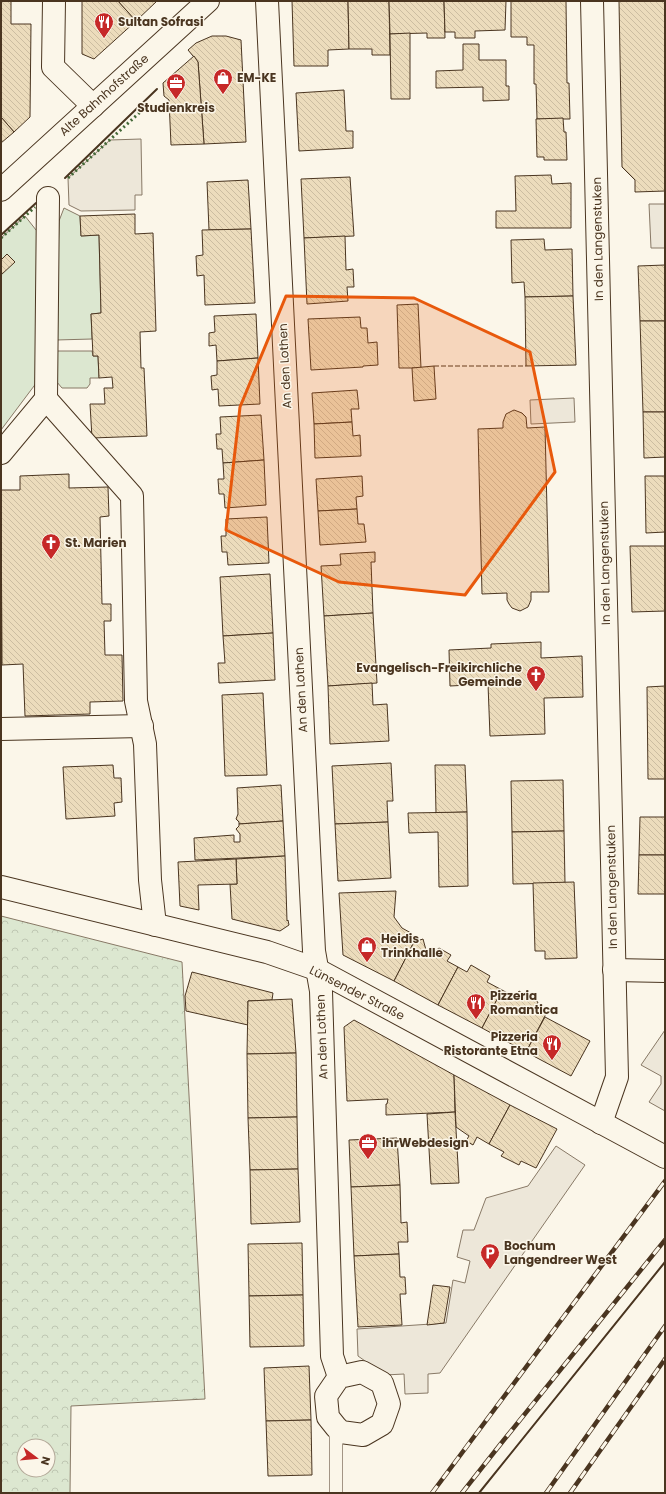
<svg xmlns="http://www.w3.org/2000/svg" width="666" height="1494" viewBox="0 0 666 1494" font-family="Poppins,sans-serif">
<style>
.green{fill:#dce7d0;stroke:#887966}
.park{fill:url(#park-crowns);stroke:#887966;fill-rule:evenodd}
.parking{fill:#ede7d9;stroke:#887966}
.building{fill:url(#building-back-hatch);stroke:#4a3520}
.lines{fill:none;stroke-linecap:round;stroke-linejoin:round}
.service-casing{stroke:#4a3520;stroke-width:14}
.minor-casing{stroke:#4a3520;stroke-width:24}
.tertiary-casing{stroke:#4a3520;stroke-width:24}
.service{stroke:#fbf6e9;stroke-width:13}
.minor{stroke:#fbf6e9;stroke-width:22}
.tertiary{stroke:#fbf6e9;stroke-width:22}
.rail-casing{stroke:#4a3520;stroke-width:4.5}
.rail{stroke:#fbf6e9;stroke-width:3;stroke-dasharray:9;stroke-linecap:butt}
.hedge{stroke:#436837;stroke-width:3;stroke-dasharray:2 3;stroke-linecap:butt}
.fence{stroke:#4a3520;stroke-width:1;stroke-dasharray:5 2;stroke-linecap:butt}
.wall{stroke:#4a3520;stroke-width:2}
.marked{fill:#e8590c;fill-opacity:0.2;stroke:#e8590c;stroke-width:3;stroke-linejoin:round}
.labels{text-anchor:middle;stroke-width:3;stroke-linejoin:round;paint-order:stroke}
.poi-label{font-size:12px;font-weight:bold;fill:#4a3520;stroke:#fbf6e9;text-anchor:start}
.street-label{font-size:12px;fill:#4a3520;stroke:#fbf6e9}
</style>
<defs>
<pattern id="park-crowns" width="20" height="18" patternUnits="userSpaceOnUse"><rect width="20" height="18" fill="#dce7d0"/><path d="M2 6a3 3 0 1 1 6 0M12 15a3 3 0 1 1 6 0" fill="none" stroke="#bec7b2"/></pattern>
<pattern id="building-back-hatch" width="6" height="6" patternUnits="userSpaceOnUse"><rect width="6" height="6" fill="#ecdcbc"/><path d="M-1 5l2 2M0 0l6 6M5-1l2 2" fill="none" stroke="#ccbda1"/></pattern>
</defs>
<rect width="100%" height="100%" fill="#fbf6e9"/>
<g class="green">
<polygon points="64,208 80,216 81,236 99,235 101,313 91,314 92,339 56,340 59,221"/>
<polygon points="25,216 40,235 37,382 1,430 1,238"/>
<polygon points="58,351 92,351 93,356 98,356 99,378 90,378 90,384 87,388 62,388 56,381 54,355"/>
</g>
<path class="park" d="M1 916 182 962 205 1399 71 1406 70 1493H1ZM24 1446H48V1470H24Z"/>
<g class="parking">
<polygon points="141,139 142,195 135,195 135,210 81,211 69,205 68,178 110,140"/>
<polygon points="649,204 665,204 665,248 651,248"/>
<polygon points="574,398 575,422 531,424 530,400"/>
<polygon points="665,1030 665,1111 649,1102 661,1084 661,1076 641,1065"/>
<polygon points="556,1146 585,1165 440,1373 428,1374 428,1393 405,1394 404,1374 385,1375 358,1356 357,1329 446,1323 453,1280 465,1283 470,1261 457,1257 463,1230 474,1230 486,1198 528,1186"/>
</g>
<g class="building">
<polygon points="1,1 11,1 11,24 31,24 30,117 14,132 1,117"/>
<polygon points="82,1 118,1 136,21 94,59 82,54"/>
<polygon points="118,1 157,1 136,21"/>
<polygon points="292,1 348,1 349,49 328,50 328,66 294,66"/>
<polygon points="348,1 389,1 390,55 372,55 372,49 349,49"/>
<polygon points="389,1 444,1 445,38 427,38 427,33 390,34"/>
<polygon points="444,1 506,1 505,30 475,31 475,38 455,38 455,32 445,32"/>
<polygon points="511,1 566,1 567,83 569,83 570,119 537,119 536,84 534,84 534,45 527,45 527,37 511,37"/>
<polygon points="619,1 665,1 665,191 635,192 635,180 622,167"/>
<polygon points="410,33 410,99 391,99 390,34"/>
<polygon points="212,36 226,36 241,40 246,142 204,144 198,62 188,50 196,43"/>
<polygon points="463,44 479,44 479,60 506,60 506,86 509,86 509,100 483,101 483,87 436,88 436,71 463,70"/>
<polygon points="194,56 198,62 204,144 171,145 169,100 164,96 163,83"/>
<polygon points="344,90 346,131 353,131 353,148 299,151 296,93"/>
<polygon points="1,117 14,132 1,143"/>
<polygon points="563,118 564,132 566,132 567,160 544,160 544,157 537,157 536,119"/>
<polygon points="551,175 552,184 571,183 571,228 496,228 496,211 516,211 515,176"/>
<polygon points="350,177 354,236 304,238 301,179"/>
<polygon points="248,180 251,229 209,230 207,182"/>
<polygon points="135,214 135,234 153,233 156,331 140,332 141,368 144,368 147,436 92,438 90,404 105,404 104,388 113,388 112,377 99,378 98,356 93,356 91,314 101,313 99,235 81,236 80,216"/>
<polygon points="251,229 255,303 205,305 204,275 197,276 196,256 203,255 202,230"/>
<polygon points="345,236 346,270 353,269 354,287 347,287 348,301 307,304 304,238"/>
<polygon points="544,239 545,250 572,249 573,296 525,297 524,282 512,283 511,240"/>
<polygon points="7,254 15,262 1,275 1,260"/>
<polygon points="665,265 665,321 640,321 638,266"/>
<polygon points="573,296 576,365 526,366 525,297"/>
<polygon points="418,304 421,368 399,368 397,305"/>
<polygon points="256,314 258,358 217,361 216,345 209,346 209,333 215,332 214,316"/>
<polygon points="360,317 361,328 367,328 368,343 377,342 378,365 363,366 363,367 311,370 308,319"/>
<polygon points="640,321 665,321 665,412 643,412"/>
<polygon points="258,358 260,404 219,406 218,389 212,390 211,376 217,375 217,361"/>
<polygon points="434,366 436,399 414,401 412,368"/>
<polygon points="357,390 359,409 351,409 352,422 314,424 312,393"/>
<polygon points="514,410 522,413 526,417 527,428 545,427 549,592 531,592 531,600 528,607 520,611 512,608 509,604 507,600 507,593 482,594 478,429 503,428 503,422 506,414"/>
<polygon points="643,412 665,412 665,457 644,458"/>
<polygon points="261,415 264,460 223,463 222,449 217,449 216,434 221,434 220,417"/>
<polygon points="352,422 353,436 360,435 361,456 315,458 314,424"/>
<polygon points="264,460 266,505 225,508 224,494 219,494 218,479 224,479 223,463"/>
<polygon points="69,474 69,488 108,487 109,516 100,517 102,604 111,604 111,621 104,621 105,655 122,655 123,701 90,702 90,714 25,716 23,664 2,665 1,490 20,490 20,476"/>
<polygon points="362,476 363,496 356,497 357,509 318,511 316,479"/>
<polygon points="645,476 665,476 665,532 646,533"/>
<polygon points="357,509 358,524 364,524 366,542 320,545 318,511"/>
<polygon points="267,517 269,563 228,565 227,552 222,552 221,536 226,536 226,519"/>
<polygon points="630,546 665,546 665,611 632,612"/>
<polygon points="375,552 375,562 371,562 373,613 324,616 321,566 341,565 340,554"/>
<polygon points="270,574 273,633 223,636 220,577"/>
<polygon points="373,613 377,683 328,686 324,616"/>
<polygon points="273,633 275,680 219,683 218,663 225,663 223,636"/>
<polygon points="541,642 541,658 582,656 583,697 544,698 545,734 490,736 488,684 450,686 449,650 491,648 491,644"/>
<polygon points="372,683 373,705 387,704 389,741 330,744 328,686"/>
<polygon points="665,686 665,779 648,779 647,687"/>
<polygon points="263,693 267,775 225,776 222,695"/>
<polygon points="391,763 393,801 387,801 388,822 335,824 332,766"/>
<polygon points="113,765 114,778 121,778 122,802 114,803 115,816 66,819 63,767"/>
<polygon points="435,765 465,765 467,812 436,813"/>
<polygon points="563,780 564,831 512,832 511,781"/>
<polygon points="281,785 283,821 239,824 239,822 236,819 238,814 237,788"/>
<polygon points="467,812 468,886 439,887 438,832 409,833 408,813"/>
<polygon points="640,817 665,817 665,855 639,855"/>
<polygon points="283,821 285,856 195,860 194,838 234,835 234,842 240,842 240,834 236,829 239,826 239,824"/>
<polygon points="388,822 391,878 338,881 335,824"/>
<polygon points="564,831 565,883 513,884 512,832"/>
<polygon points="639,855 665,855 665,894 638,894"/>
<polygon points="285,856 287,921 288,920 289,925 280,931 232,919 230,884 237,884 236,859"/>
<polygon points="236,859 237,884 198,885 199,910 180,906 178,862"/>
<polygon points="574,882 577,958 545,959 545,951 535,951 533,883"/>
<polygon points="396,891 394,917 402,928 411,933 408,939 414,942 394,981 343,955 339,893"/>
<polygon points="423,939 426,950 433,953 439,948 451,955 447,961 458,967 438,1005 394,981 414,942"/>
<polygon points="471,965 490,976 487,982 502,990 482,1028 438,1005 458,967 467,972"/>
<polygon points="192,972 273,993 272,1000 248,1001 248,1025 186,1011 185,996"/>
<polygon points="502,990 515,997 519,991 538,1002 535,1008 546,1014 526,1052 482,1028"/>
<polygon points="292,999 296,1053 247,1054 248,1001"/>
<polygon points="545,1017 590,1041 571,1076 526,1052"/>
<polygon points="354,1020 454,1075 455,1112 386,1115 386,1104 387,1104 388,1099 347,1101 344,1027"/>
<polygon points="296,1053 297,1117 248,1118 247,1054"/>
<polygon points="454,1075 510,1105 489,1144 477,1137 473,1145 466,1141 469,1136 456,1127"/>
<polygon points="510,1105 557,1129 536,1168 521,1161 519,1165 501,1156 504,1152 489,1144"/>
<polygon points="455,1112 459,1183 431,1184 427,1114"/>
<polygon points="297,1117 298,1169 250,1170 248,1118"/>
<polygon points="397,1138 400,1185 351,1187 349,1140"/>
<polygon points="298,1169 300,1222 251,1224 250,1170"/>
<polygon points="400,1185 401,1223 407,1222 408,1242 398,1242 399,1254 354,1256 351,1187"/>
<polygon points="302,1243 303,1295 249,1296 248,1244"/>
<polygon points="399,1254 400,1277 405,1277 406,1294 400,1294 402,1325 358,1327 354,1256"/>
<polygon points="433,1285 450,1287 444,1323 427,1325"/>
<polygon points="303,1295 304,1346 250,1347 249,1296"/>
<polygon points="309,1366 311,1420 266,1421 264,1368"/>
<polygon points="311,1420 312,1475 268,1476 266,1421"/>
</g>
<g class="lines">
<defs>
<polyline id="service" points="336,1427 336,1493"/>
<g id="minor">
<polyline points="54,1 53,67 93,106"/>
<polyline points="267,1 314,951 321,991 332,1356 339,1377"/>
<polyline points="592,1 617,1077 601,1123"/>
<polyline points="1,190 208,1"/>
<polyline points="46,399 132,496 136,701 145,744 150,880 155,925"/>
<polyline points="1,453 46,399 48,198"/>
<polyline points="1,729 142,726"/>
<polyline points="614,970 665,971"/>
<polygon points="362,1372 382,1383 389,1404 382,1424 363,1435 341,1432 336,1427 328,1417 326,1396 339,1377"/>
</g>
<polyline id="tertiary" points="1,887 267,952 316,969 665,1157"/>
</defs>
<use href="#service" class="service-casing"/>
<use href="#minor" class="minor-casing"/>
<use href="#tertiary" class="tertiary-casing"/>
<use href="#service" class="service"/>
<use href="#minor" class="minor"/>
<use href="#tertiary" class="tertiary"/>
<defs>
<g id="rail">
<polyline points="432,1493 665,1181"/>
<polyline points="462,1493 503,1441 665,1240"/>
<polyline points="546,1493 665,1326"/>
<polyline points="570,1493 665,1359"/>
</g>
</defs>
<use href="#rail" class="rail-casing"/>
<use href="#rail" class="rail"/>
<g class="hedge">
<polyline points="68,178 149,104"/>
<polyline points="1,238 35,207"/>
</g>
<g class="fence">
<polyline points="434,366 526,366"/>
<polyline points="479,1493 665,1262"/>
</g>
<g class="wall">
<polyline points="65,178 157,89"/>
<polyline points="1,235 36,203"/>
<polyline points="479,1493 665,1262"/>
</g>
</g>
<path class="marked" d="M286 296 414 298 530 352 555 472 465 595 339 582 226 530 240 407Z"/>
<defs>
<symbol id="restaurant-pin" viewBox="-11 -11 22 30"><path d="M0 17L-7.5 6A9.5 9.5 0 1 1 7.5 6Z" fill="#c62828" stroke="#fbf6e9"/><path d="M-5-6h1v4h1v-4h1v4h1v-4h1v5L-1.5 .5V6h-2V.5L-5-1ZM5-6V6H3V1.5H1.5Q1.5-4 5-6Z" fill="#fff"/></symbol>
<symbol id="shop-pin" viewBox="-11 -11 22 30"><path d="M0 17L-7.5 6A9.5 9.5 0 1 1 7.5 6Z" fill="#c62828" stroke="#fbf6e9"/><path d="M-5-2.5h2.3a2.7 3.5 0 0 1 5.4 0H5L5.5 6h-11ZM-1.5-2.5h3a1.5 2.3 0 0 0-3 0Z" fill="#fff"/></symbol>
<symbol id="office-pin" viewBox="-11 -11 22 30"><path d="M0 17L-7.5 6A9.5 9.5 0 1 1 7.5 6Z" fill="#c62828" stroke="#fbf6e9"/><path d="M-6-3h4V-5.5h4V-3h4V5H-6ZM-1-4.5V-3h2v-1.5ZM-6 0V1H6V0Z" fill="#fff"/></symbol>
<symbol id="church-pin" viewBox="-11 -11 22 30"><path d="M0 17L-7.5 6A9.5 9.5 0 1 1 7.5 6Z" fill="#c62828" stroke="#fbf6e9"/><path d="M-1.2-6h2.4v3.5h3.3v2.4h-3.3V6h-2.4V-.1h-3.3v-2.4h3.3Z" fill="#fff"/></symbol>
<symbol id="parking-pin" viewBox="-11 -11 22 30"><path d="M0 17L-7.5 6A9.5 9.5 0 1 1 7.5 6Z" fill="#c62828" stroke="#fbf6e9"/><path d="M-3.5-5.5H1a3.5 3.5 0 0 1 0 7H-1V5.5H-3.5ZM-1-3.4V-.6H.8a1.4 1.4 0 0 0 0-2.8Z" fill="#fff"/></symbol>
</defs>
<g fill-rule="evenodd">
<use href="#restaurant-pin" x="93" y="11" width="22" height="30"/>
<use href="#shop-pin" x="212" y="67" width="22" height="30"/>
<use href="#office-pin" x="165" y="72" width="22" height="30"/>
<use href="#church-pin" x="40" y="532" width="22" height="30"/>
<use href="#church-pin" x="525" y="664" width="22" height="30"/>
<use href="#shop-pin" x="356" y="935" width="22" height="30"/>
<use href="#restaurant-pin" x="465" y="992" width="22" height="30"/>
<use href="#restaurant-pin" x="541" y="1033" width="22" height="30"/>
<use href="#office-pin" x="357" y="1132" width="22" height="30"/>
<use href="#parking-pin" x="479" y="1242" width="22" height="30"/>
</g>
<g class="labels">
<g class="poi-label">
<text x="118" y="26">Sultan Sofrasi</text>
<text x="237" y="82">EM-KE</text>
<text x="176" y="112" text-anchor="middle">Studienkreis</text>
<text x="65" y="547">St. Marien</text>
<text x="522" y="672" text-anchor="end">Evangelisch-Freikirchliche<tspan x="522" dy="14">Gemeinde</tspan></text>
<text x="381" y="943">Heidis<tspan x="381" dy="14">Trinkhalle</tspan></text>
<text x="490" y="1000">Pizzeria<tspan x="490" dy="14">Romantica</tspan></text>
<text x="538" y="1041" text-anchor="end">Pizzeria<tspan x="538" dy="14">Ristorante Etna</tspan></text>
<text x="382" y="1147">ihrWebdesign</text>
<text x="504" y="1250">Bochum<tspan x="504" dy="14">Langendreer West</tspan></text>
</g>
<g class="street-label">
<text transform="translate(104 95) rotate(-42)" y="4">Alte Bahnhofstraße</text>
<text transform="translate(598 239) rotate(-91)" y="4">In den Langenstuken</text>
<text transform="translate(285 366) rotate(-93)" y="4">An den Lothen</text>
<text transform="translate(605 563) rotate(-91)" y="4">In den Langenstuken</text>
<text transform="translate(301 690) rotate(-93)" y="4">An den Lothen</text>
<text transform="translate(612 887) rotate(-91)" y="4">In den Langenstuken</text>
<text transform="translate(357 993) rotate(27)" y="4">Lünsender Straße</text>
<text transform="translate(322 1037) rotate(-92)" y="4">An den Lothen</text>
</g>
</g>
<rect width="666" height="1494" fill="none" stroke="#4a3520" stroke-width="4"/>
<g transform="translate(36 1458) rotate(106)"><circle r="19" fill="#fbf6e9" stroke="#b4a999"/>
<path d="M0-3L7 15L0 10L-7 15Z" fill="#c62828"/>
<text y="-6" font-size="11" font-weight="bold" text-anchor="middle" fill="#4a3520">N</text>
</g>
</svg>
